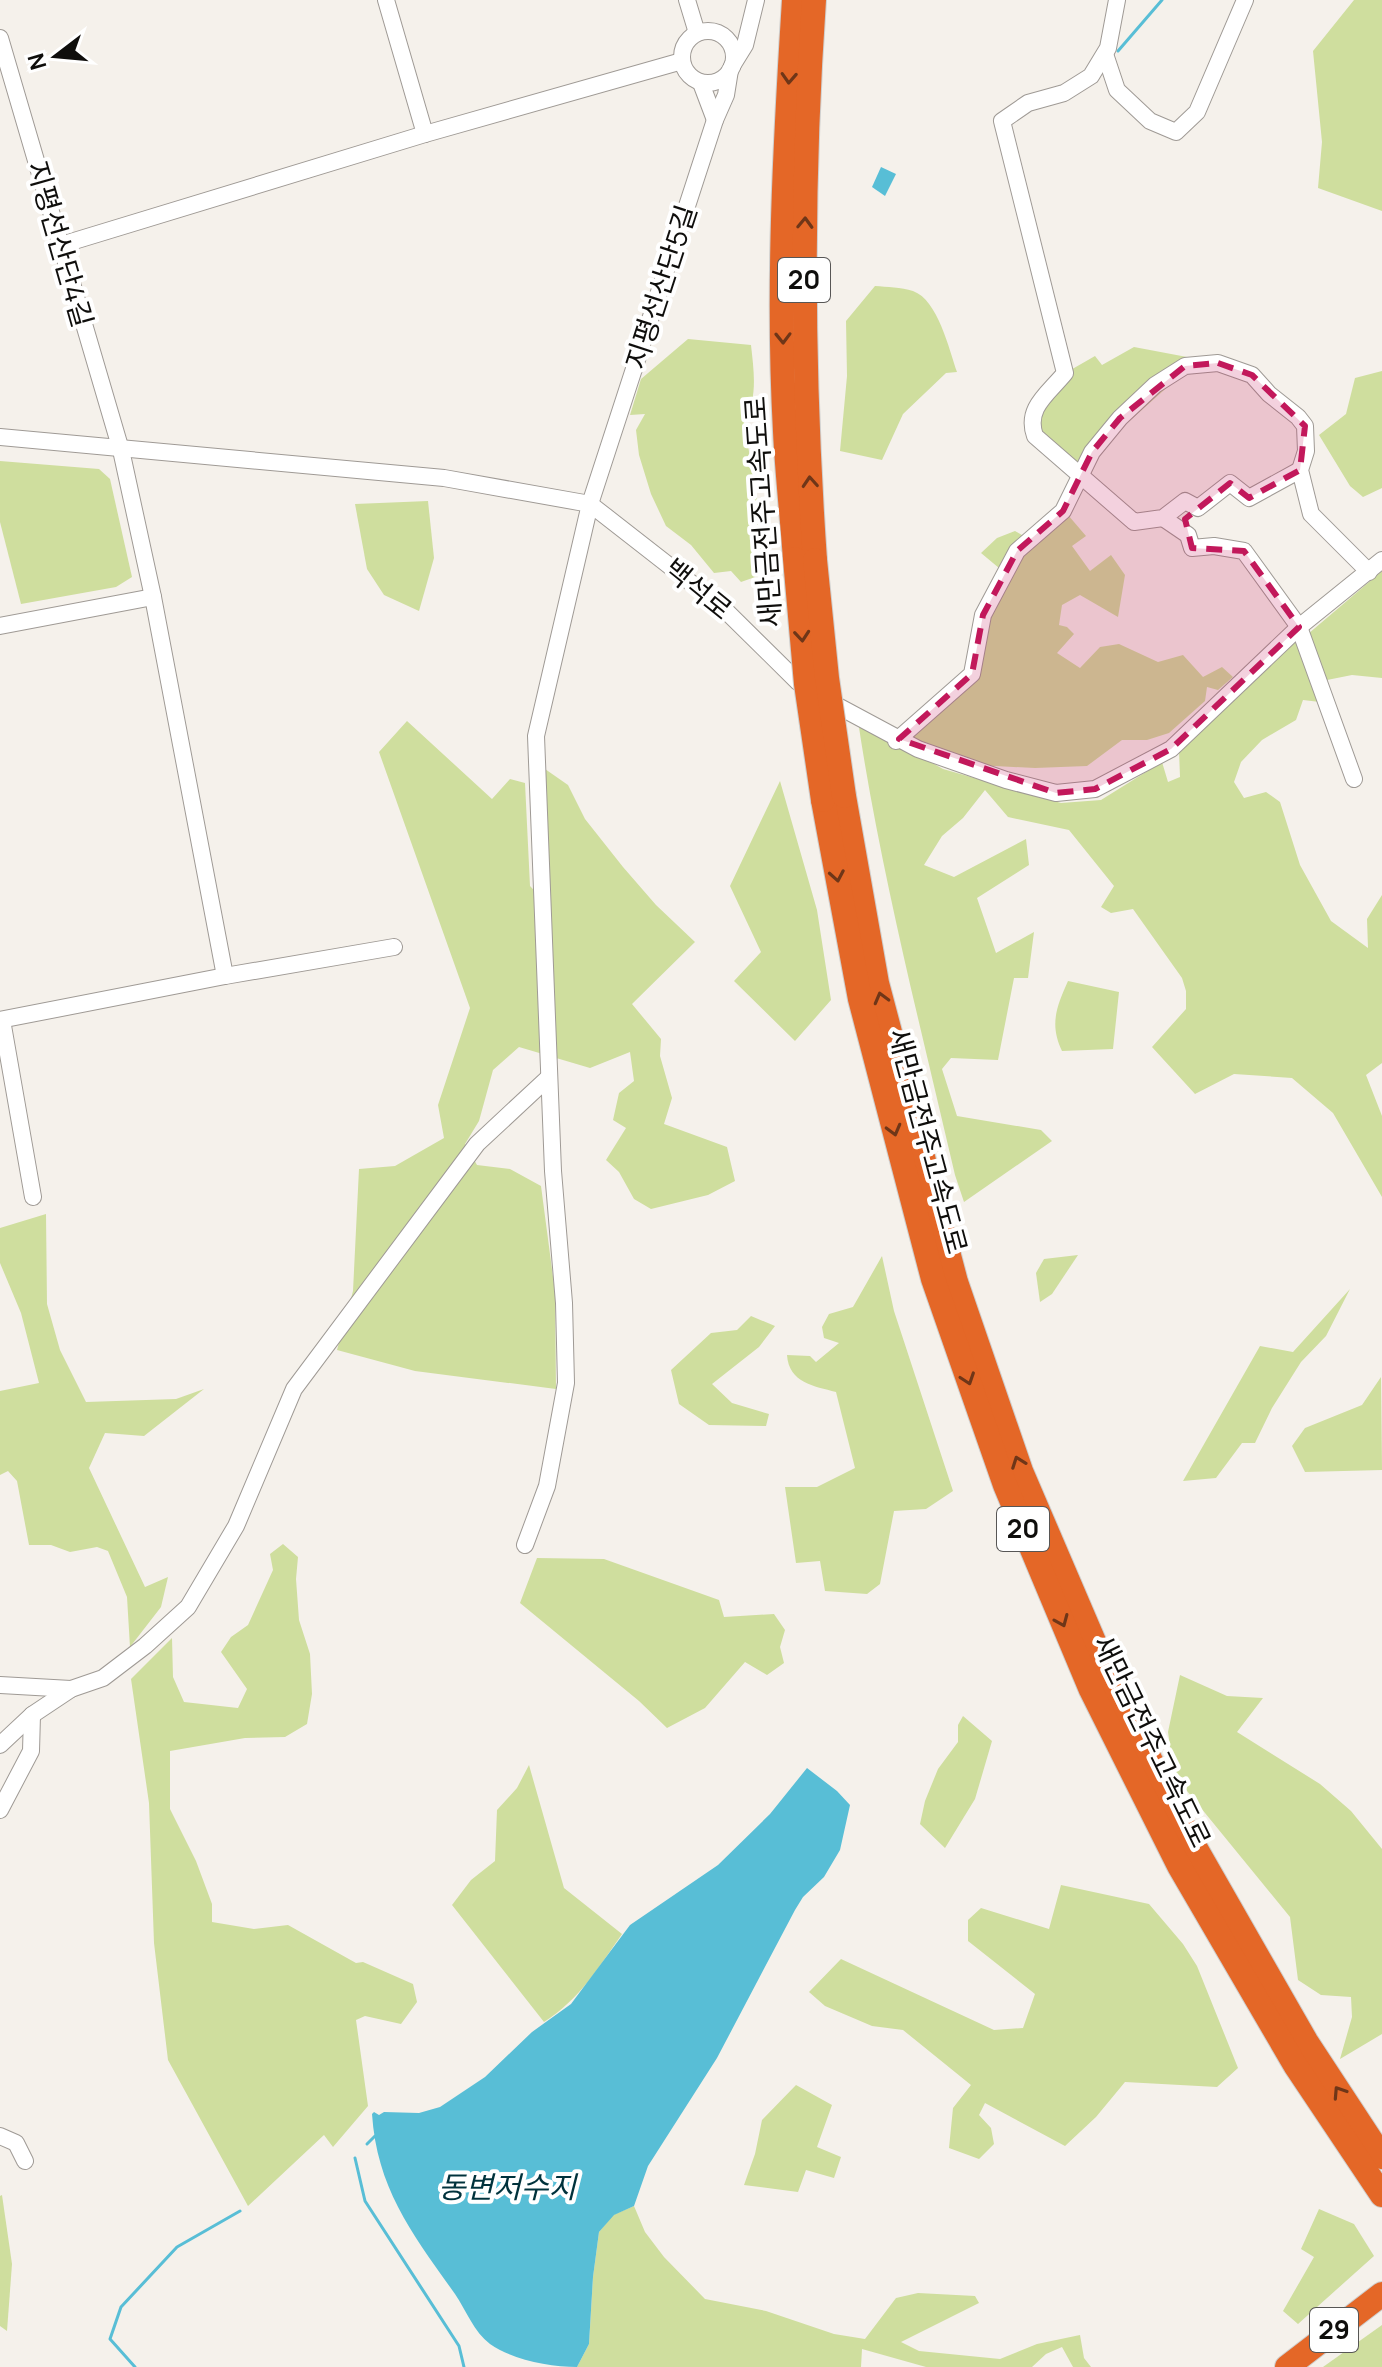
<svg xmlns="http://www.w3.org/2000/svg" width="1382" height="2367" viewBox="0 0 1382 2367" font-family="Manrope,'Noto Sans KR',sans-serif">
<style>
.green{fill:#cfde9e}
.water{fill:#58bed6}
.lines{fill:none;stroke-linecap:round;stroke-linejoin:round}
.stream{stroke:#58bed6;stroke-width:3}
.minor-casing{stroke:#9f9a95;stroke-width:18}
.highway-casing{stroke:#cfcfce;stroke-width:26}
.minor{stroke:#fff;stroke-width:16}
.highway{stroke:#e46727;stroke-width:24}
.highway-bridge-casing{stroke:#cfcfce;stroke-width:26;stroke-linecap:butt}
.highway-bridge{stroke:#e46727;stroke-width:24}
.oneway{stroke:#6f3618}
.marked{fill:#c2185b;fill-opacity:0.2;stroke:#c2185b;stroke-width:6;stroke-dasharray:16 10;stroke-linejoin:round}
.labels{text-anchor:middle;stroke-width:8;stroke-linejoin:round;paint-order:stroke}
.shield{fill:#fff;stroke:#575655;stroke-width:2}
.shield-label{font-size:26px;font-weight:bold;fill:#0f0e0c}
.street-label{font-size:28px;fill:#0f0e0c;stroke:#fff}
.water-label{font-size:30px;font-style:italic;fill:#00323c;stroke:#fff}
</style>
<rect width="100%" height="100%" fill="#f5f1eb"/>
<g class="green">
<polygon points="1354,0 1382,0 1382,211 1318,188 1322,142 1313,51"/>
<path d="M875 286C887 287 901 287 913 291 938 300 949 349 957 372L946 373 903 414 882 460 840 451 847 376 846 321Z"/>
<path d="M688 339 751 345C754 372 758 399 744 422L767 558 758 576 741 582 731 571 714 573 691 545 666 526 651 494 639 455 636 430 645 414 630 415 641 379Z"/>
<polygon points="1134,347 1187,357 1182,374 1078,467 1027,419 1041,387 1095,356 1102,365"/>
<polygon points="1382,371 1382,488 1363,497 1350,486 1319,435 1346,414 1355,378"/>
<polygon points="0,461 99,469 110,479 132,577 116,587 21,604 0,522"/>
<polygon points="428,501 434,558 419,611 384,595 367,569 355,504"/>
<polygon points="1068,515 1086,536 1072,546 1090,571 1111,555 1125,575 1118,617 1080,595 1062,605 1059,625 1067,627 1074,634 1057,653 1080,668 1100,647 1119,644 1158,662 1183,655 1203,677 1222,667 1233,677 1218,690 1207,687 1205,701 1169,733 1147,740 1122,740 1087,766 1035,768 976,765 909,738 975,675 999,568 981,553 997,538 1015,531 1032,541"/>
<polygon points="1382,571 1382,678 1352,675 1327,680 1308,634"/>
<path d="M1297 639 1320 702 1303 700 1296 720 1262 740 1241 762 1234 782 1244 798 1266 792 1280 802 1300 865 1331 921 1368 948 1367 919 1382 895V1063L1366 1075 1382 1116V1197L1333 1113 1292 1078 1234 1074 1195 1094 1152 1047 1186 1009V991L1182 978 1133 909 1111 913 1101 907 1114 886 1069 830 1008 817 985 790 963 818 942 836 924 865 954 877 1026 839 1029 865 977 898 996 953 1034 932 1028 978H1014L998 1060 951 1058 942 1069 957 1116 1041 1130 1052 1141 964 1202 955 1175C920 1024 881 874 858 721L943 769 1061 803 1101 800 1162 762 1168 782 1180 777 1179 751Z"/>
<polygon points="407,721 492,799 510,779 525,783 530,886 551,908 545,769 568,785 585,819 623,867 656,905 695,942 632,1004 661,1039 660,1056 672,1098 664,1124 727,1147 735,1181 708,1195 651,1209 634,1199 619,1172 606,1160 626,1128 613,1120 619,1093 634,1081 630,1052 590,1068 519,1047 493,1070 479,1121 465,1144 477,1165 510,1169 541,1186 555,1292 556,1389 415,1371 337,1350 353,1291 359,1169 395,1166 444,1138 438,1105 470,1008 379,752"/>
<polygon points="780,781 817,910 831,1000 795,1041 734,981 761,952 730,886"/>
<path d="M1068 981 1119 992 1113 1049 1062 1051C1049 1024 1057 1006 1068 981Z"/>
<polygon points="46,1214 47,1304 60,1350 86,1402 176,1399 204,1389 144,1436 105,1433 89,1468 145,1587 168,1577 161,1607 130,1647 127,1597 108,1551 97,1547 70,1552 51,1545 29,1545 17,1481 8,1471 0,1475 0,1391 39,1383 21,1313 0,1263 0,1228"/>
<polygon points="1078,1255 1052,1294 1040,1302 1036,1273 1044,1259"/>
<path d="M882 1256 894 1311 953 1491 926 1509 894 1511 880 1584 867 1594 825 1591 820 1561 796 1563 785 1487H817L855 1468 836 1392C814 1386 789 1383 787 1355L810 1356 816 1362 839 1343 824 1338 822 1327 829 1314 853 1307Z"/>
<polygon points="1350,1289 1326,1336 1301,1362 1272,1408 1255,1443 1242,1443 1216,1478 1183,1481 1260,1346 1293,1352"/>
<polygon points="751,1316 775,1326 759,1347 712,1384 732,1403 769,1414 766,1426 709,1425 679,1404 671,1370 711,1333 737,1330"/>
<polygon points="1381,1377 1382,1470 1305,1472 1292,1446 1305,1428 1362,1405"/>
<polygon points="283,1544 298,1557 296,1579 299,1620 310,1654 312,1694 307,1724 285,1737 245,1738 170,1751 170,1809 196,1861 212,1904 212,1922 254,1929 288,1925 356,1963 363,1962 413,1984 417,2002 401,2024 365,2016 356,2020 368,2106 333,2147 324,2135 248,2206 168,2060 154,1943 149,1803 131,1679 172,1638 173,1677 184,1702 238,1708 247,1689 221,1652 231,1637 248,1625 273,1570 270,1554"/>
<polygon points="537,1558 604,1559 719,1600 724,1617 774,1614 785,1630 780,1647 784,1663 767,1675 745,1662 705,1708 667,1728 639,1701 520,1603"/>
<polygon points="1180,1675 1227,1696 1263,1698 1237,1732 1320,1784 1351,1811 1382,1849 1382,2034 1340,2059 1352,2017 1351,1997 1321,1995 1298,1980 1290,1917 1174,1775 1168,1732"/>
<polygon points="963,1716 992,1741 975,1799 945,1848 920,1824 925,1801 938,1769 958,1742 958,1725"/>
<path d="M529 1765 564 1888 622 1934C599 1967 579 2000 544 2022L452 1905 471 1880 495 1861 497 1810 517 1788Z"/>
<polygon points="1061,1885 1149,1904 1183,1944 1197,1966 1238,2068 1217,2087 1125,2082 1096,2117 1065,2146 985,2103 979,2115 991,2128 994,2144 979,2159 949,2148 953,2108 971,2085 903,2030 872,2026 825,2006 809,1992 841,1959 994,2030 1023,2028 1035,1994 968,1941 968,1920 981,1908 1049,1929"/>
<polygon points="796,2085 832,2105 817,2147 841,2157 834,2178 806,2170 798,2192 744,2185 755,2154 762,2120"/>
<polygon points="2,2195 12,2264 7,2331 0,2326 0,2196"/>
<polygon points="634,2206 645,2232 664,2257 705,2299 766,2311 834,2334 865,2339 896,2298 918,2293 975,2296 979,2303 901,2342 919,2351 1000,2359 1037,2344 1080,2335 1084,2358 1091,2367 1073,2367 1062,2347 1046,2354 1032,2367 926,2367 862,2349 861,2367 577,2367 589,2344 593,2277 599,2232 613,2215"/>
<polygon points="1319,2209 1354,2224 1374,2256 1298,2324 1283,2311 1314,2257 1301,2249"/>
<polygon points="1382,2325 1382,2367 1323,2367"/>
</g>
<g class="water">
<polygon points="881,167 896,174 885,196 872,187"/>
<path d="M807 1768 837 1791 850 1805 840 1850 824 1877 803 1897 795 1910 717 2058 648 2166 634 2206 614 2215 599 2232 593 2277 589 2344 577 2367C550 2367 513 2360 490 2344 474 2332 466 2310 455 2294 413 2235 377 2189 372 2114L374 2112 379 2115 384 2112 419 2113 440 2107 485 2077 532 2032 571 2004 630 1925 718 1865 770 1814Z"/>
</g>
<g class="lines">
<g class="stream">
<polyline points="1118,51 1162,0"/>
<polyline points="367,2144 375,2136"/>
<polyline points="355,2158 365,2201 459,2346 464,2367"/>
<polyline points="135,2367 110,2339 121,2307 177,2247 240,2211"/>
</g>
<defs>
<g id="minor">
<polyline points="386,0 425,134"/>
<polyline points="687,0 697,33"/>
<path d="M1117 0 1108 48 1091 76 1064 93 1028 103 1002 121 1065 373C1048 394 1025 408 1035 436L1134 522 1163 518 1185 501 1198 508 1230 483 1249 498 1300 470"/>
<circle cx="708" cy="57" r="26"/>
<polyline points="0,38 121,450 153,597 225,976"/>
<polyline points="1105,54 1117,90 1150,121 1176,132 1197,112 1245,0"/>
<polyline points="732,66 745,45 756,0"/>
<polyline points="701,83 715,120"/>
<polyline points="61,245 425,134 682,61"/>
<polyline points="0,437 444,478 590,504 722,607 798,682 821,697 918,749 1006,780 1056,793 1095,789 1171,749 1299,627 1382,560"/>
<polyline points="1163,518 1188,535 1192,548 1214,546 1244,551 1299,627 1354,779"/>
<polyline points="0,626 153,597"/>
<polyline points="896,741 972,674 983,615 1017,551 1063,511 1092,452 1120,418 1155,385 1185,366 1218,363 1252,375 1269,394 1298,417 1305,426 1306,451 1300,470 1311,514 1369,572"/>
<polyline points="0,1020 225,976 394,947"/>
<polyline points="2,1020 33,1197"/>
<polyline points="525,1545 547,1486 566,1383 564,1303 553,1171 536,736 590,504 715,120 726,95 730,70"/>
<polyline points="0,1685 71,1689"/>
<polyline points="0,1745 32,1715 71,1689 103,1678 145,1646 188,1607 236,1526 294,1389 477,1144 549,1077"/>
<polyline points="0,1810 31,1751 32,1715"/>
<polyline points="0,2136 16,2143 25,2161"/>
</g>
<g id="highway">
<path d="M794 0C785 143 777 288 785 431 787 474 792 516 795 559"/>
<path d="M814 0C801 187 802 374 815 560"/>
<polyline points="844,796 877,983 956,1282 1021,1471 1111,1681 1187,1833 1306,2041 1382,2157"/>
<polyline points="823,800 860,999 933,1279 1005,1485 1091,1690 1179,1866 1295,2065 1382,2195"/>
<polyline points="1287,2367 1382,2294"/>
</g>
</defs>
<use href="#minor" class="minor-casing"/>
<use href="#highway" class="highway-casing"/>
<use href="#minor" class="minor"/>
<use href="#highway" class="highway"/>
<defs>
<g id="highway-bridge">
<polyline points="795,559 806,684 823,800"/>
<polyline points="815,560 827,678 844,796"/>
</g>
</defs>
<use href="#highway-bridge" class="highway-bridge-casing"/>
<use href="#highway-bridge" class="highway-bridge"/>
</g>
<defs><path id="oneway-chevron" d="M-2-3.5L2.5 0L-2 3.5" fill="none" stroke-width="1.6" stroke-linecap="round" stroke-linejoin="round" transform="scale(2)"/></defs>
<g class="oneway">
<use href="#oneway-chevron" transform="translate(789 78) rotate(93)"/>
<use href="#oneway-chevron" transform="translate(805 223) rotate(-88)"/>
<use href="#oneway-chevron" transform="translate(783 338) rotate(89)"/>
<use href="#oneway-chevron" transform="translate(810 482) rotate(-94)"/>
<use href="#oneway-chevron" transform="translate(802 636) rotate(85)"/>
<use href="#oneway-chevron" transform="translate(837 876) rotate(80)"/>
<use href="#oneway-chevron" transform="translate(881 998) rotate(-105)"/>
<use href="#oneway-chevron" transform="translate(894 1130) rotate(75)"/>
<use href="#oneway-chevron" transform="translate(968 1379) rotate(71)"/>
<use href="#oneway-chevron" transform="translate(1018 1462) rotate(-110)"/>
<use href="#oneway-chevron" transform="translate(1062 1621) rotate(67)"/>
<use href="#oneway-chevron" transform="translate(1339 2092) rotate(-123)"/>
</g>
<path class="marked" d="M1218 363 1252 375 1305 426 1300 470 1249 498 1230 483 1185 519 1192 548 1244 551 1299 627 1171 749 1095 789 1056 793 899 739 972 674 983 615 1017 551 1063 511 1092 452 1120 418 1185 366Z"/>
<g class="labels">
<g class="shield">
<rect x="778" y="258" width="52" height="44" rx="6"/>
<rect x="997" y="1507" width="52" height="44" rx="6"/>
<rect x="1310" y="2308" width="48" height="44" rx="6"/>
</g>
<g class="shield-label">
<text x="804" y="289">20</text>
<text x="1023" y="1538">20</text>
<text x="1334" y="2339">29</text>
</g>
<g class="street-label">
<text transform="translate(60 244) rotate(74)" y="10">지평선산단4길</text>
<text transform="translate(661 287) rotate(-72)" y="10">지평선산단5길</text>
<text transform="translate(763 512) rotate(-94)" y="10">새만금전주고속도로</text>
<text transform="translate(698 589) rotate(39)" y="10">백석로</text>
<text transform="translate(928 1141) rotate(75)" y="10">새만금전주고속도로</text>
<text transform="translate(1152 1741) rotate(64)" y="10">새만금전주고속도로</text>
</g>
<g class="water-label">
<text x="507" y="2198">동변저수지</text>
</g>
</g>
<g transform="translate(56 56) rotate(254)" stroke="#ffffff" stroke-width="6" paint-order="stroke">
<path d="M0-6L14 30L0 20L-14 30Z" fill="#0f0e0c"/>
<text y="-12" font-size="22" font-weight="bold" text-anchor="middle" fill="#0f0e0c">N</text>
</g>
</svg>
